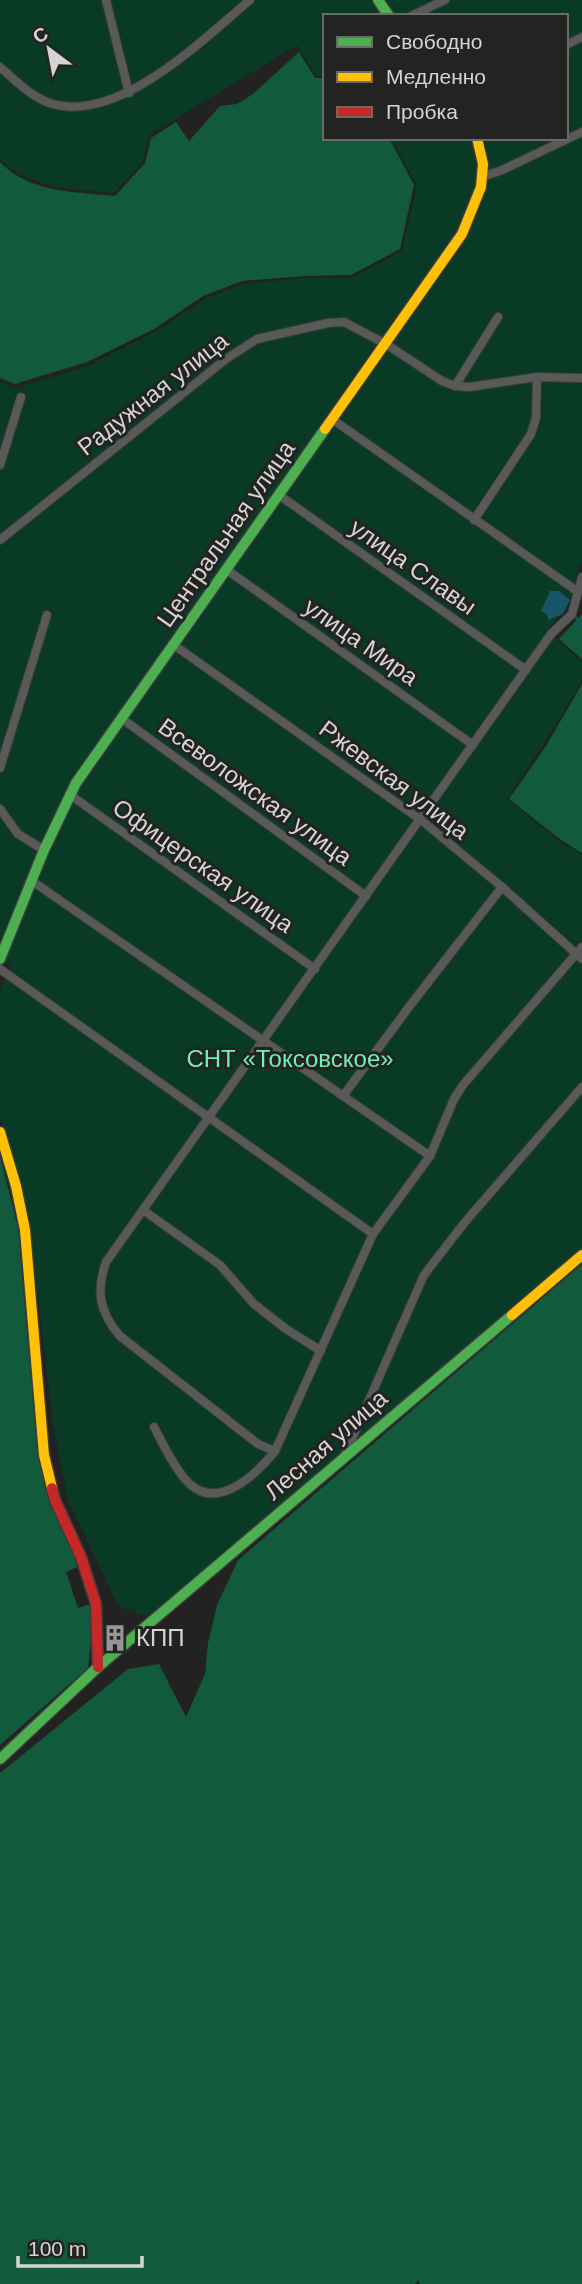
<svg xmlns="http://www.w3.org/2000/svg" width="582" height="2284" viewBox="0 0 582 2284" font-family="Helvetica,sans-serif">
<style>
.green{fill:#093a25}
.forest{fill:#115a3c}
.water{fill:#175466}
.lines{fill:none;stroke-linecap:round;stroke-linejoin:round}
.stream{stroke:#175466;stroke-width:2.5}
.street-casing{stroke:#3c3c3b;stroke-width:10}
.fast-casing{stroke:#3c3c3b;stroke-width:13}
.slow-casing{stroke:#3c3c3b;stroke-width:13}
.jam-casing{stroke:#3c3c3b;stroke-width:13}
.street{stroke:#595958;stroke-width:8}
.fast{stroke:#4caf50;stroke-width:10}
.slow{stroke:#ffc107;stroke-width:10}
.jam{stroke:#c62828;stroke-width:10}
.labels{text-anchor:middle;stroke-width:6;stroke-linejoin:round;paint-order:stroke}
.street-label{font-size:24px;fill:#d5d4d3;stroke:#232321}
.park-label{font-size:24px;fill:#6df2b1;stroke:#232321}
.poi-label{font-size:24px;fill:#d5d4d3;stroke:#232321;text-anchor:start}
</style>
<rect width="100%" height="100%" fill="#222"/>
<path class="green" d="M0 0H582V560L570 600 547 631 582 662V681L543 745 507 799 560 842 582 855V1250L147 1617 118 1606 68 1500 53 1425 30 1227 0 1117V991L10 965 0 958V382L16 388 88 366 155 332 205 299 242 284 304 278H352L402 251 417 185 391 138H566V16H325V76H316L297 45 149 135 143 162 114 193C75 189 29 189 0 159Z"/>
<g class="forest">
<path d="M299 52 315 78H325V138H389L414 185 400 249 351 275 304 276 242 281 203 296 154 329 87 362 15 384 0 378V162C29 193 76 192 115 196L145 163 151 138 176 122 189 141 220 106 237 104 253 94Z"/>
<polygon points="582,614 582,659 559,639"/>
<polygon points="582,684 582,853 561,840 509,799 546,746"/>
<polygon points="0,1156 18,1228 38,1458 49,1502 72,1548 77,1567 66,1572 78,1608 91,1604 93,1625 88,1668 0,1745"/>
<polygon points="582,1264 582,2284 420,2284 418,2280 415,2284 0,2284 0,1773 128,1669 159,1664 186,1717 205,1674 208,1643 217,1605 238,1560"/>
</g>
<polygon class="water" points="550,591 559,591 570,600 563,614 548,620 547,614 541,611"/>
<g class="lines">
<polyline class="stream" points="574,615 582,625"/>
<defs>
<g id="street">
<polyline points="106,0 129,93"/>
<polyline points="411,16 445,0"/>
<polyline points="566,45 582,37"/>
<path d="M0 67C14 79 29 95 47 102 115 128 203 39 250 0"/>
<polyline points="485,176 502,170 582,132"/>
<polyline points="455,386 498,317"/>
<polyline points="332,419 577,591"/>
<polyline points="0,465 21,397"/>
<polyline points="279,495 526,670"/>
<polyline points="474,520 531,434 536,418 537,377"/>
<polyline points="0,540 226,359 257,339 328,323 344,322 386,344 442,381 455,386 469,387 537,377 582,378"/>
<polyline points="227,570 473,745"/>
<path d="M582 577 572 614 551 634 106 1262C96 1291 99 1312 120 1336L258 1444 275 1451 373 1234 430 1156 454 1099 463 1085 582 947"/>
<polyline points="174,645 421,820 502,887 582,959"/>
<polyline points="121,718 366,896"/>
<polyline points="0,768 47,615"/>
<polyline points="69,794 315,969"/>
<polyline points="0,809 18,834 44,850"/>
<polyline points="32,881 430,1156"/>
<polyline points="0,969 373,1234"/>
<polyline points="343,1096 412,1003 502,887"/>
<polyline points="143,1210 220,1265 254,1304 286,1329 321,1351"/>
<path d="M154 1427C163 1444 172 1464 185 1479 214 1514 254 1477 275 1451"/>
<polyline points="344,1457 424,1275 465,1222 582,1087"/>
</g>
<g id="fast">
<polyline points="378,0 389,16"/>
<polyline points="0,959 44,850 76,783 325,429"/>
<polyline points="0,1759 98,1667 512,1315"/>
</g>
<g id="slow">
<polyline points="325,429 462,234 481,187 483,164 477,138"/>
<polyline points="0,1132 16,1186 25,1230 44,1455 52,1488"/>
<polyline points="512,1315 582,1255"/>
</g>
<polyline id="jam" points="52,1488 55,1500 81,1557 96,1604 98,1667"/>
</defs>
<use href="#street" class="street-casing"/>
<use href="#fast" class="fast-casing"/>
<use href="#slow" class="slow-casing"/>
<use href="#jam" class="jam-casing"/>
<use href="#street" class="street"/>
<use href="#fast" class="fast"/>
<use href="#slow" class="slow"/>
<use href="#jam" class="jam"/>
</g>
<defs>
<symbol id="building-bare" viewBox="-9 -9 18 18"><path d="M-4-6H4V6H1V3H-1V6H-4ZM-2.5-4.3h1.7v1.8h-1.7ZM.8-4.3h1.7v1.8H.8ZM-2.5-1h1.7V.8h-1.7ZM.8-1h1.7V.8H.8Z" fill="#969695" stroke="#232321" stroke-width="2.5" paint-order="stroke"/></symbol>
</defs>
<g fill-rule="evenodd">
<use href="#building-bare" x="96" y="1619" width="38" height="38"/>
</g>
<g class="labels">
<g class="street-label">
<text transform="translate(153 394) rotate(-38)" y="8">Радужная улица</text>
<text transform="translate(226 534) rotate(-55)" y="8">Центральная улица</text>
<text transform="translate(413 567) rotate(35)" y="8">улица Славы</text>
<text transform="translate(361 642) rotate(35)" y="8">улица Мира</text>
<text transform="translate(394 780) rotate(37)" y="8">Ржевская улица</text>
<text transform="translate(255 792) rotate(36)" y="8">Всеволожская улица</text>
<text transform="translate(203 866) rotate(35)" y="8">Офицерская улица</text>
<text transform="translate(326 1445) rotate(-41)" y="8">Лесная улица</text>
</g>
<g class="park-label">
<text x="290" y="1067">СНТ «Токсовское»</text>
</g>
<g class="poi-label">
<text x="136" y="1646">КПП</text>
</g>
</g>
<rect x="323" y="14" width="245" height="126" fill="#232321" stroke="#6a6a68" stroke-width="2"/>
<rect x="337" y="37" width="35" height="10" fill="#4caf50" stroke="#6a6a68" stroke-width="2"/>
<text x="386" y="49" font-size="21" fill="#d5d4d3">Свободно</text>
<rect x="337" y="72" width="35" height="10" fill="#ffc107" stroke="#6a6a68" stroke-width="2"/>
<text x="386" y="84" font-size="21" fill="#d5d4d3">Медленно</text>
<rect x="337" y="107" width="35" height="10" fill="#c62828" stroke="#6a6a68" stroke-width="2"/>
<text x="386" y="119" font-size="21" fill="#d5d4d3">Пробка</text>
<g transform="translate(49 49) rotate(328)" stroke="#232321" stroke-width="5" paint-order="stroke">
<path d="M0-5L12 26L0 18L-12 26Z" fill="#d5d4d3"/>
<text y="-10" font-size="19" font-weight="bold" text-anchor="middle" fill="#d5d4d3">С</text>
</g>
<path d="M18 2256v10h124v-10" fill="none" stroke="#d5d4d3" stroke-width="3.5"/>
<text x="28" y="2256" font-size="21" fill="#d5d4d3" stroke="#232321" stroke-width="5" paint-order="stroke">100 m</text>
</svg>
